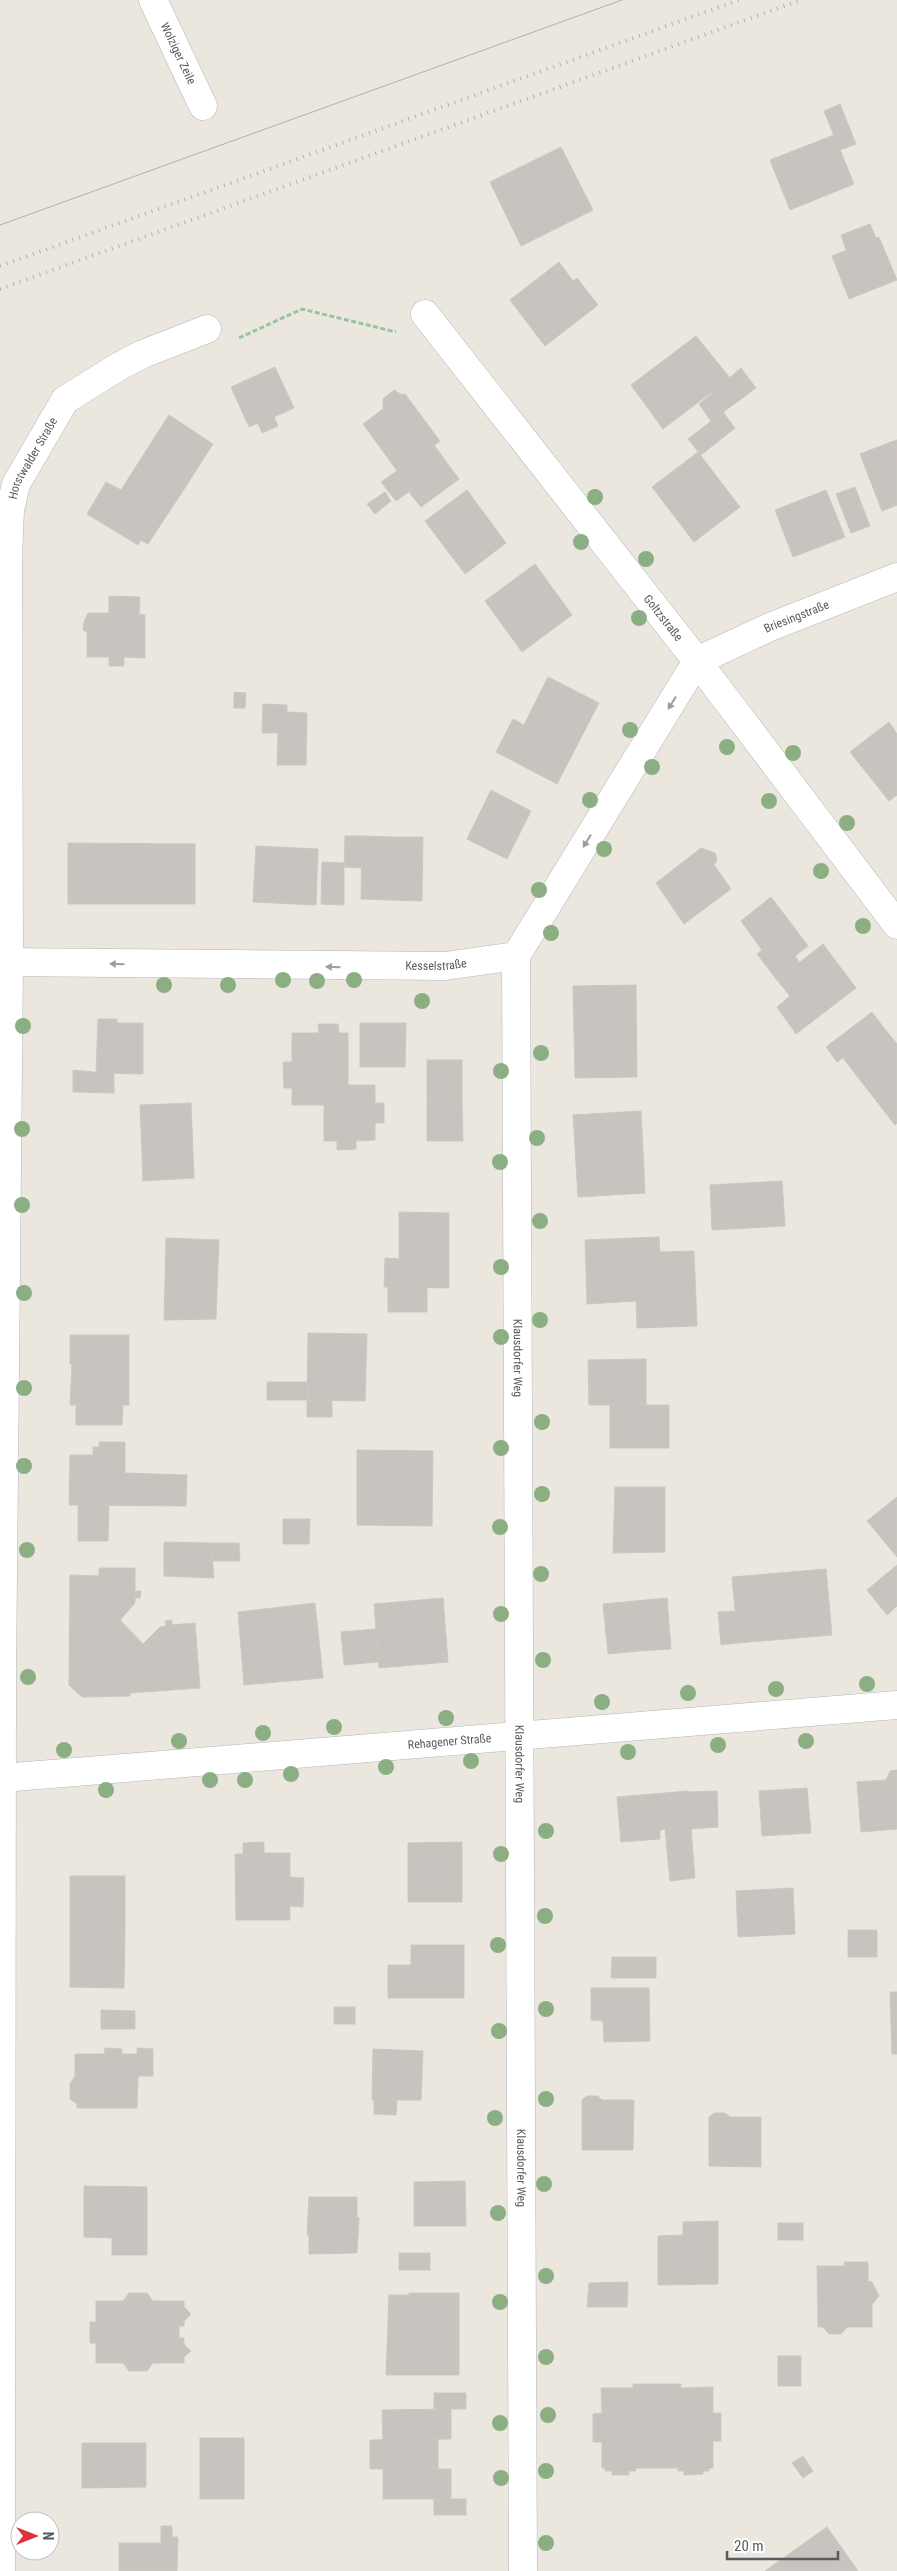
<svg xmlns="http://www.w3.org/2000/svg" width="897" height="2571" viewBox="0 0 897 2571" font-family="'Roboto Condensed',sans-serif">
<style>
.building{fill:#c8c3bf;stroke:#cfc7be}
.lines{fill:none;stroke-linecap:round;stroke-linejoin:round}
.street-casing{stroke:#b2b6ba;stroke-width:29}
.path{stroke:#97c59e;stroke-width:3;stroke-dasharray:5 2.5;stroke-linecap:butt}
.street{stroke:#fff;stroke-width:28}
.tram{stroke:#b0b1b1;stroke-width:1}
.rail{stroke:#b0b1b1;stroke-width:4;stroke-dasharray:1 6;stroke-linecap:butt}
.tree{fill:#8bae83}
.oneway{fill:#9b9da0}
.labels{text-anchor:middle;stroke-width:4.5;stroke-linejoin:round;paint-order:stroke}
.street-label{font-size:12px;fill:#585c60;stroke:#fff}
</style>
<rect width="100%" height="100%" fill="#ebe7df"/>
<g class="building">
<polygon points="840,104 856,144 840,150 824,111"/>
<polygon points="834,135 854,184 790,210 770,160"/>
<polygon points="561,147 593,210 521,246 490,182"/>
<polygon points="870,224 876,238 846,250 841,235"/>
<polygon points="879,237 897,280 849,299 832,256"/>
<polygon points="559,262 573,281 577,278 598,305 545,346 510,300"/>
<polygon points="696,336 730,378 663,429 631,385"/>
<polygon points="275,367 294,408 274,417 278,426 262,433 258,423 249,427 231,387"/>
<polygon points="741,368 756,388 711,421 699,404"/>
<polygon points="394,390 402,395 405,394 440,441 398,472 363,424 383,409 383,399"/>
<polygon points="723,412 735,428 701,455 688,439"/>
<polygon points="169,415 213,444 179,497 135,468"/>
<polygon points="897,440 897,457 891,442"/>
<polygon points="891,442 897,457 897,505 882,511 860,454"/>
<polygon points="434,445 447,463 396,501 381,482"/>
<polygon points="698,452 740,507 694,542 652,487"/>
<polygon points="447,463 459,479 421,507 409,492"/>
<polygon points="135,468 179,497 148,544 141,540 138,545 87,514 106,482 121,490"/>
<polygon points="855,487 870,526 851,533 836,494"/>
<polygon points="467,490 506,543 465,574 425,521"/>
<polygon points="826,490 845,537 793,557 775,510"/>
<polygon points="385,492 391,501 375,514 367,504"/>
<polygon points="535,564 572,615 522,652 485,601"/>
<polygon points="109,596 140,597 139,614 145,615 145,658 124,657 124,666 109,666 109,657 87,657 87,632 83,630 84,622 88,613 109,613"/>
<polygon points="548,677 599,703 557,784 496,752 513,719 524,725"/>
<polygon points="234,692 246,693 245,708 234,708"/>
<polygon points="263,704 287,705 287,712 307,713 306,765 277,765 278,733 262,733"/>
<polygon points="889,722 897,734 897,795 889,801 850,752"/>
<polygon points="491,790 531,811 507,859 467,839"/>
<polygon points="345,836 362,836 362,868 344,867"/>
<polygon points="362,836 393,837 391,900 361,899"/>
<polygon points="393,837 423,837 422,901 391,900"/>
<polygon points="68,843 195,844 195,904 68,904"/>
<polygon points="256,846 318,849 316,905 253,902"/>
<polygon points="701,848 715,853 717,860 714,865 731,889 684,924 656,883"/>
<polygon points="322,862 344,863 344,905 321,904"/>
<polygon points="771,897 793,926 762,950 741,921"/>
<polygon points="793,926 808,946 795,956 799,962 777,980 757,954"/>
<polygon points="823,944 856,988 796,1034 777,1007 790,996 777,980"/>
<polygon points="636,985 637,1077 575,1078 573,986"/>
<polygon points="872,1012 884,1028 837,1062 826,1047"/>
<polygon points="98,1019 117,1019 117,1023 143,1023 143,1074 96,1073"/>
<polygon points="360,1023 406,1023 405,1067 360,1067"/>
<polygon points="318,1024 338,1024 339,1033 348,1033 348,1085 375,1085 375,1103 384,1103 384,1123 375,1123 375,1140 356,1141 356,1149 337,1150 337,1141 324,1141 324,1105 292,1105 292,1088 284,1088 283,1062 292,1062 292,1033 319,1033"/>
<polygon points="884,1028 897,1044 897,1123 895,1125 843,1058"/>
<rect x="427" y="1060" width="35" height="41"/>
<polygon points="73,1070 114,1074 114,1093 73,1092"/>
<polygon points="427,1101 462,1101 463,1141 427,1141"/>
<polygon points="191,1103 194,1178 143,1181 140,1105"/>
<polygon points="641,1111 645,1193 578,1197 573,1115"/>
<polygon points="782,1181 785,1226 712,1230 710,1185"/>
<polygon points="399,1212 449,1213 449,1288 384,1287 385,1258 399,1259"/>
<polygon points="659,1237 660,1252 694,1251 697,1326 637,1328 636,1301 587,1304 585,1240"/>
<polygon points="166,1238 219,1240 216,1319 164,1320"/>
<polygon points="388,1287 427,1288 427,1312 388,1312"/>
<polygon points="308,1333 367,1334 365,1401 307,1400"/>
<polygon points="70,1335 129,1335 129,1405 70,1405 72,1364 70,1364"/>
<polygon points="646,1359 646,1405 589,1405 588,1360"/>
<rect x="267" y="1382" width="40" height="18"/>
<polygon points="307,1400 332,1401 332,1417 307,1417"/>
<polygon points="76,1405 123,1405 122,1425 76,1425"/>
<rect x="610" y="1405" width="59" height="43"/>
<polygon points="99,1442 125,1442 125,1473 187,1475 186,1506 69,1505 70,1455 93,1455 93,1447 99,1447"/>
<polygon points="357,1450 433,1451 432,1526 357,1525"/>
<polygon points="615,1487 665,1487 665,1520 614,1520"/>
<polygon points="897,1497 897,1557 867,1521"/>
<polygon points="78,1505 109,1506 108,1541 78,1541"/>
<polygon points="283,1519 310,1519 309,1544 283,1544"/>
<polygon points="614,1520 665,1520 665,1552 613,1553"/>
<polygon points="164,1542 211,1543 214,1578 164,1576"/>
<polygon points="211,1543 239,1543 240,1561 213,1561"/>
<polygon points="897,1565 897,1606 887,1615 867,1590"/>
<polygon points="99,1568 135,1568 135,1591 141,1591 140,1598 135,1598 135,1603 120,1620 143,1644 160,1627 166,1626 165,1621 172,1620 172,1625 195,1623 200,1688 130,1693 130,1696 82,1697 69,1685 70,1575 99,1576"/>
<polygon points="826,1569 832,1635 785,1639 779,1573"/>
<polygon points="779,1573 785,1639 738,1643 732,1577"/>
<polygon points="443,1598 448,1662 379,1668 374,1604"/>
<polygon points="667,1598 671,1649 639,1651 635,1601"/>
<polygon points="635,1601 639,1651 608,1654 603,1604"/>
<polygon points="315,1603 323,1678 244,1685 238,1612"/>
<polygon points="735,1611 738,1643 721,1645 718,1612"/>
<polygon points="376,1629 378,1662 344,1665 341,1632"/>
<polygon points="897,1770 897,1829 861,1832 857,1782 886,1780 890,1771"/>
<polygon points="807,1788 811,1833 762,1836 759,1791"/>
<polygon points="688,1791 695,1878 670,1881 665,1829 660,1830 660,1839 621,1842 617,1797"/>
<polygon points="717,1791 718,1827 691,1829 688,1792"/>
<polygon points="264,1842 264,1853 290,1853 290,1877 304,1878 303,1907 290,1906 290,1920 236,1920 235,1854 243,1854 243,1843"/>
<polygon points="462,1842 462,1902 408,1902 408,1843"/>
<rect x="70" y="1876" width="55" height="56"/>
<polygon points="793,1888 795,1934 738,1937 736,1891"/>
<rect x="848" y="1930" width="29" height="27"/>
<polygon points="70,1932 125,1932 124,1988 70,1987"/>
<polygon points="411,1945 464,1945 464,1998 388,1998 388,1965 411,1965"/>
<polygon points="612,1957 656,1957 656,1978 611,1978"/>
<polygon points="591,1988 649,1988 650,2041 604,2042 603,2021 591,2020"/>
<polygon points="890,1992 897,1992 897,2054 892,2054"/>
<rect x="334" y="2007" width="21" height="17"/>
<polygon points="101,2010 135,2011 135,2029 101,2029"/>
<polygon points="105,2048 122,2049 122,2054 137,2054 137,2048 153,2049 153,2076 138,2076 137,2108 77,2108 77,2104 70,2099 70,2083 75,2077 75,2054 104,2054"/>
<polygon points="373,2049 423,2051 421,2100 397,2100 396,2115 374,2114 374,2100 372,2100"/>
<polygon points="587,2096 598,2096 602,2100 634,2100 633,2150 582,2150 582,2100"/>
<polygon points="714,2113 725,2113 730,2117 761,2117 761,2167 709,2166 709,2117"/>
<polygon points="465,2181 466,2226 414,2226 414,2182"/>
<polygon points="84,2186 147,2187 147,2255 112,2255 112,2238 84,2237"/>
<polygon points="309,2197 357,2197 357,2218 359,2218 357,2253 309,2254 309,2235 307,2235"/>
<polygon points="718,2221 718,2284 658,2285 658,2236 683,2235 683,2222"/>
<rect x="778" y="2223" width="25" height="17"/>
<rect x="399" y="2253" width="31" height="17"/>
<polygon points="844,2262 868,2262 868,2281 872,2282 879,2296 872,2304 872,2327 847,2327 841,2334 829,2334 823,2327 818,2327 817,2266 844,2266"/>
<polygon points="628,2282 627,2307 587,2307 589,2283"/>
<polygon points="129,2293 147,2293 153,2301 184,2301 184,2307 191,2314 184,2321 184,2326 179,2326 179,2338 184,2338 184,2344 191,2351 184,2357 184,2363 153,2363 147,2371 129,2371 123,2363 96,2363 96,2343 90,2343 90,2322 96,2322 96,2301 123,2301"/>
<polygon points="409,2293 459,2293 459,2375 386,2375 389,2295 409,2295"/>
<rect x="778" y="2356" width="23" height="30"/>
<polygon points="633,2384 681,2384 681,2388 713,2387 713,2413 721,2413 721,2441 713,2441 713,2468 709,2468 709,2471 703,2471 703,2474 684,2475 684,2471 678,2471 678,2468 636,2468 636,2471 629,2471 629,2475 612,2475 612,2471 605,2471 605,2468 602,2468 602,2442 593,2442 593,2414 602,2413 601,2388 633,2388"/>
<rect x="434" y="2393" width="32" height="16"/>
<polygon points="451,2409 451,2439 383,2440 382,2410"/>
<rect x="200" y="2438" width="44" height="61"/>
<polygon points="438,2439 438,2469 370,2469 370,2440"/>
<polygon points="82,2443 146,2443 146,2487 82,2488"/>
<polygon points="803,2456 813,2471 803,2478 792,2463"/>
<rect x="383" y="2469" width="68" height="30"/>
<rect x="434" y="2499" width="32" height="16"/>
<polygon points="161,2526 172,2526 172,2537 178,2537 177,2571 119,2571 119,2543 161,2543"/>
<polygon points="827,2527 858,2571 765,2571"/>
</g>
<g class="lines">
<defs>
<g id="street">
<path id="s1" d="M153 0 203 106"/>
<path id="s2" d="M425 314 697 661 897 925"/>
<path id="s3" d="M697 661 770 627 897 577"/>
<path id="s4" d="M516 956 523 2571"/>
<path id="s5" d="M0 962 445 966 516 956 697 661"/>
<path id="s6" d="M2 1778 897 1705"/>
<path id="s7" d="M1 2571 2 1677 9 962 8 558 10 510 16 484 65 400 118 367 143 354 207 329"/>
</g>
</defs>
<use href="#street" class="street-casing"/>
<polyline class="path" points="239,338 302,309 396,332"/>
<use href="#street" class="street"/>
<polyline class="tram" points="0,225 622,0"/>
<g class="rail">
<polyline points="0,266 739,0"/>
<polyline points="0,289 801,0"/>
</g>
</g>
<g class="tree">
<circle cx="595" cy="497" r="8"/>
<circle cx="581" cy="542" r="8"/>
<circle cx="646" cy="559" r="8"/>
<circle cx="639" cy="618" r="8"/>
<circle cx="630" cy="730" r="8"/>
<circle cx="727" cy="747" r="8"/>
<circle cx="793" cy="753" r="8"/>
<circle cx="652" cy="767" r="8"/>
<circle cx="590" cy="800" r="8"/>
<circle cx="769" cy="801" r="8"/>
<circle cx="847" cy="823" r="8"/>
<circle cx="604" cy="849" r="8"/>
<circle cx="821" cy="871" r="8"/>
<circle cx="539" cy="890" r="8"/>
<circle cx="863" cy="926" r="8"/>
<circle cx="551" cy="933" r="8"/>
<circle cx="283" cy="980" r="8"/>
<circle cx="354" cy="980" r="8"/>
<circle cx="317" cy="981" r="8"/>
<circle cx="164" cy="985" r="8"/>
<circle cx="228" cy="985" r="8"/>
<circle cx="422" cy="1001" r="8"/>
<circle cx="23" cy="1026" r="8"/>
<circle cx="541" cy="1053" r="8"/>
<circle cx="501" cy="1071" r="8"/>
<circle cx="22" cy="1129" r="8"/>
<circle cx="537" cy="1138" r="8"/>
<circle cx="500" cy="1162" r="8"/>
<circle cx="22" cy="1205" r="8"/>
<circle cx="540" cy="1221" r="8"/>
<circle cx="501" cy="1267" r="8"/>
<circle cx="24" cy="1293" r="8"/>
<circle cx="540" cy="1320" r="8"/>
<circle cx="501" cy="1337" r="8"/>
<circle cx="24" cy="1388" r="8"/>
<circle cx="542" cy="1422" r="8"/>
<circle cx="501" cy="1448" r="8"/>
<circle cx="24" cy="1466" r="8"/>
<circle cx="542" cy="1494" r="8"/>
<circle cx="500" cy="1527" r="8"/>
<circle cx="27" cy="1550" r="8"/>
<circle cx="541" cy="1574" r="8"/>
<circle cx="501" cy="1614" r="8"/>
<circle cx="543" cy="1660" r="8"/>
<circle cx="28" cy="1677" r="8"/>
<circle cx="867" cy="1684" r="8"/>
<circle cx="776" cy="1689" r="8"/>
<circle cx="688" cy="1693" r="8"/>
<circle cx="602" cy="1702" r="8"/>
<circle cx="446" cy="1718" r="8"/>
<circle cx="334" cy="1727" r="8"/>
<circle cx="263" cy="1733" r="8"/>
<circle cx="179" cy="1741" r="8"/>
<circle cx="806" cy="1741" r="8"/>
<circle cx="718" cy="1745" r="8"/>
<circle cx="64" cy="1750" r="8"/>
<circle cx="628" cy="1752" r="8"/>
<circle cx="471" cy="1761" r="8"/>
<circle cx="386" cy="1767" r="8"/>
<circle cx="291" cy="1774" r="8"/>
<circle cx="210" cy="1780" r="8"/>
<circle cx="245" cy="1780" r="8"/>
<circle cx="106" cy="1790" r="8"/>
<circle cx="546" cy="1831" r="8"/>
<circle cx="501" cy="1854" r="8"/>
<circle cx="545" cy="1916" r="8"/>
<circle cx="498" cy="1945" r="8"/>
<circle cx="546" cy="2009" r="8"/>
<circle cx="499" cy="2031" r="8"/>
<circle cx="546" cy="2099" r="8"/>
<circle cx="495" cy="2118" r="8"/>
<circle cx="544" cy="2184" r="8"/>
<circle cx="498" cy="2213" r="8"/>
<circle cx="546" cy="2276" r="8"/>
<circle cx="500" cy="2302" r="8"/>
<circle cx="546" cy="2357" r="8"/>
<circle cx="548" cy="2415" r="8"/>
<circle cx="500" cy="2423" r="8"/>
<circle cx="546" cy="2471" r="8"/>
<circle cx="501" cy="2478" r="8"/>
<circle cx="546" cy="2543" r="8"/>
</g>
<defs><path id="oneway-solid" d="M-6-.8H1V-3.2L6.5 0L1 3.2V.8H-6Z" transform="scale(1.25)"/></defs>
<g class="oneway">
<use href="#oneway-solid" transform="translate(672 703) rotate(122)"/>
<use href="#oneway-solid" transform="translate(587 841) rotate(122)"/>
<use href="#oneway-solid" transform="translate(117 964) rotate(-179)"/>
<use href="#oneway-solid" transform="translate(333 967) rotate(-179)"/>
</g>
<g class="labels">
<g class="street-label">
<text dy="4" stroke="none"><textPath href="#s1" startOffset="59">Wolziger Zeile</textPath></text>
<text dy="4" stroke="none"><textPath href="#s7" startOffset="2118">Horstwalder Straße</textPath></text>
<text dy="4" stroke="none"><textPath href="#s3" startOffset="109">Briesingstraße</textPath></text>
<text dy="4" stroke="none"><textPath href="#s2" startOffset="386">Goltzstraße</textPath></text>
<text dy="4" stroke="none"><textPath href="#s5" startOffset="436">Kesselstraße</textPath></text>
<text dy="4" stroke="none"><textPath href="#s4" startOffset="402">Klausdorfer Weg</textPath></text>
<text dy="4" stroke="none"><textPath href="#s6" startOffset="449">Rehagener Straße</textPath></text>
<text dy="4" stroke="none"><textPath href="#s4" startOffset="808">Klausdorfer Weg</textPath></text>
<text dy="4" stroke="none"><textPath href="#s4" startOffset="1212">Klausdorfer Weg</textPath></text>
</g>
</g>
<g transform="translate(35 2536) rotate(90)"><circle r="24" fill="#ffffff" stroke="#bcbebf"/>
<path d="M0-4L9 19L0 12L-9 19Z" fill="#df313a"/>
<text y="-8" font-size="14" font-weight="bold" text-anchor="middle" fill="#585c60">N</text>
</g>
<path d="M727 2551v8h111v-8" fill="none" stroke="#585c60" stroke-width="2.5"/>
<text x="734" y="2551" font-size="15" fill="#585c60" stroke="#ffffff" stroke-width="4" paint-order="stroke">20 m</text>
</svg>
